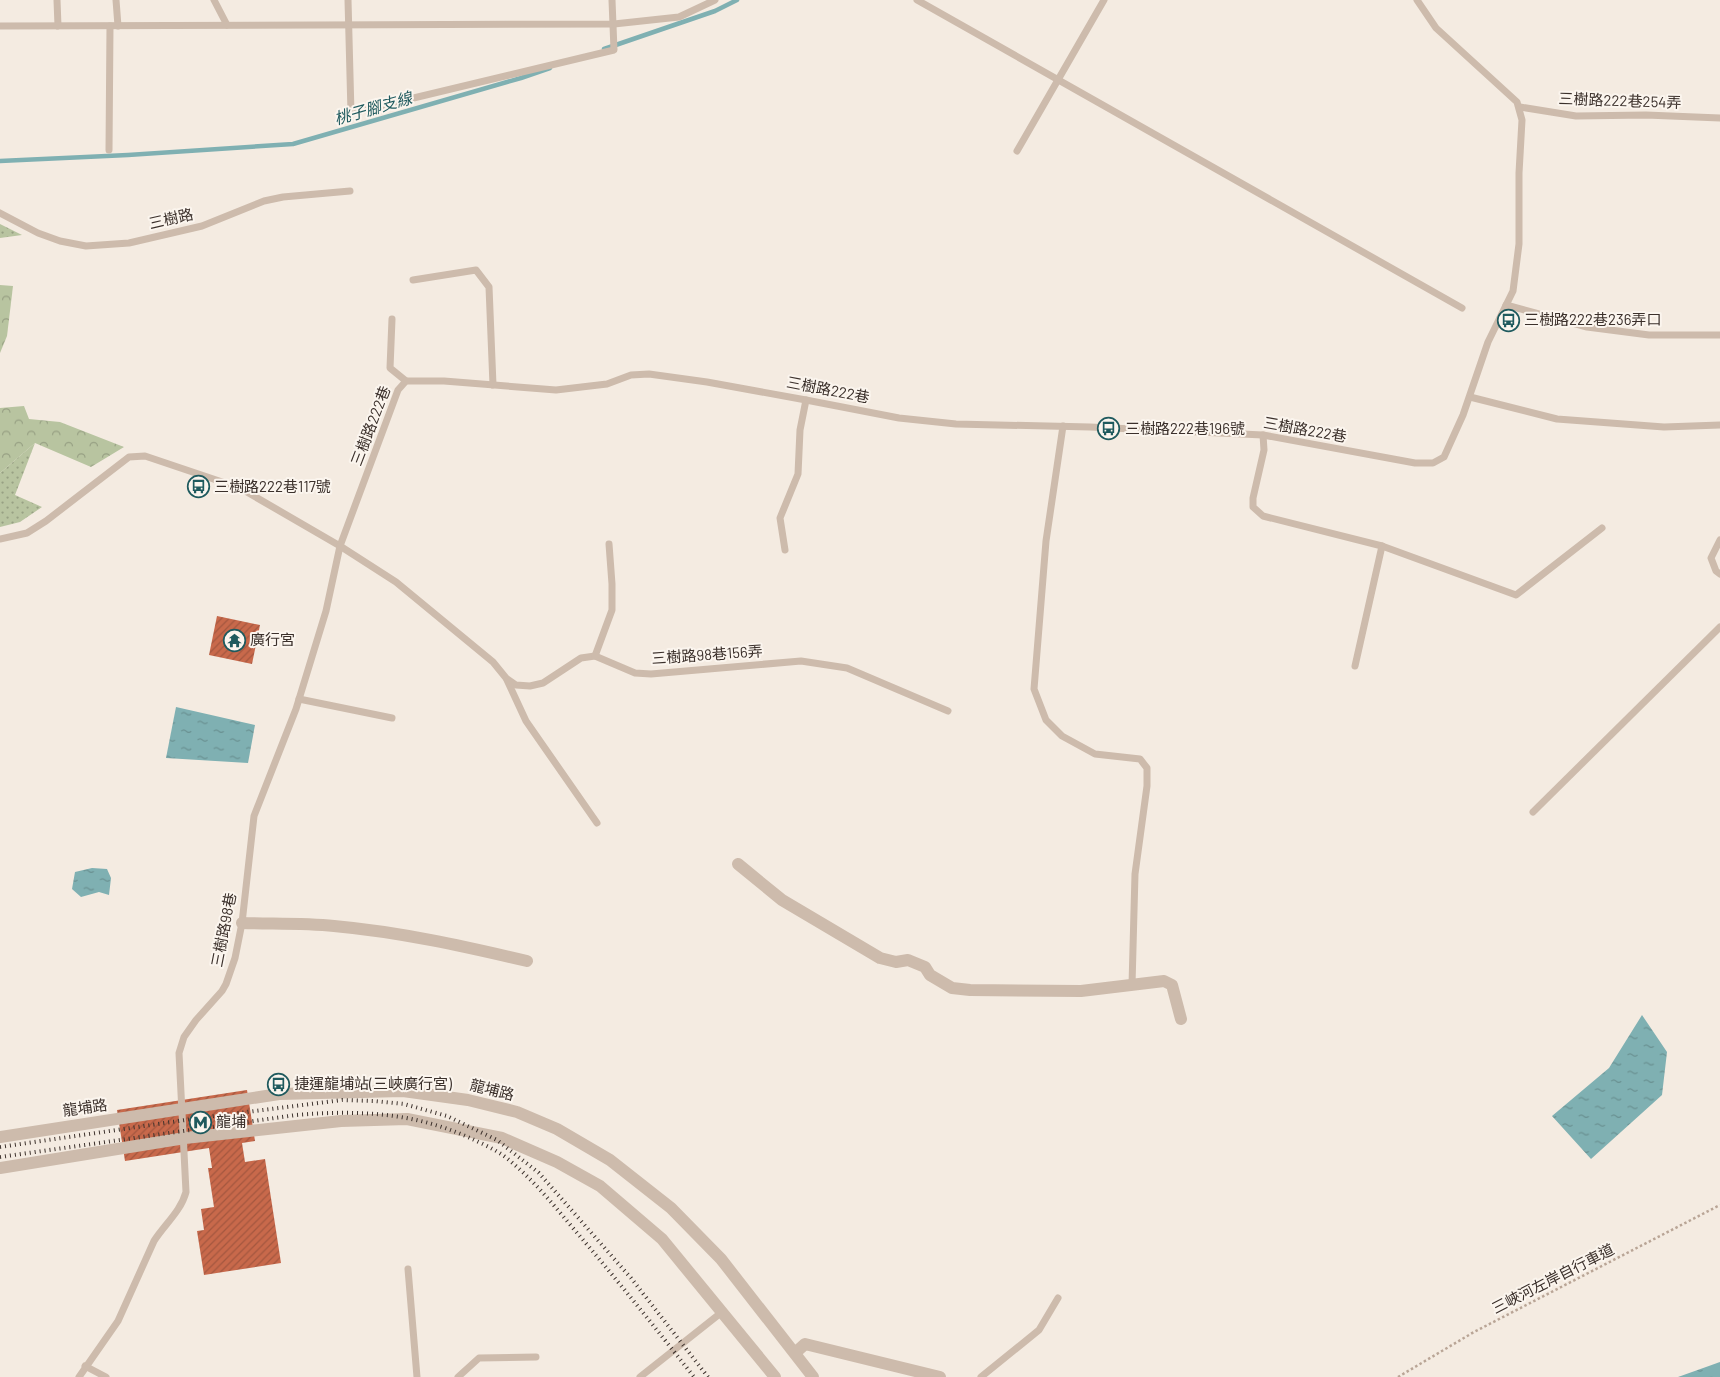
<svg xmlns="http://www.w3.org/2000/svg" width="1720" height="1377" viewBox="0 0 1720 1377" font-family="Barlow,'Noto Sans TC',sans-serif">
<style>
.grass{fill:url(#grass-dots)}
.forest{fill:url(#forest-crowns)}
.water{fill:url(#water-ripples)}
.lines{fill:none;stroke-linecap:round;stroke-linejoin:round}
.stream{stroke:#7fb0b2;stroke-width:4.5}
.building{fill:url(#building-hatch)}
.path{stroke:#b9a596;stroke-width:2.5;stroke-dasharray:2.5 2.5;stroke-linecap:butt}
.service{stroke:#cdbbac;stroke-width:7}
.minor{stroke:#cdbbac;stroke-width:12}
.tertiary{stroke:#cdbbac;stroke-width:12}
.rail{stroke:#3b302b;stroke-width:4;stroke-dasharray:1 4;stroke-linecap:butt}
.labels{text-anchor:middle;stroke-width:4;stroke-linejoin:round;paint-order:stroke}
.street-label{font-size:15px;fill:#3b302b;stroke:#fbf5ee}
.poi-label{font-size:15px;fill:#3b302b;stroke:#fbf5ee;text-anchor:start}
.water-label{font-size:16px;font-style:italic;fill:#1f5a5e;stroke:#fbf5ee}
</style>
<defs>
<pattern id="grass-dots" width="8" height="8" patternUnits="userSpaceOnUse" patternTransform="scale(1.25)"><rect width="8" height="8" fill="#b8c4a0"/><path d="M2 2h.1M6 6h.1" fill="none" stroke="#97a083" stroke-width="1.8" stroke-linecap="round"/></pattern>
<pattern id="forest-crowns" width="20" height="18" patternUnits="userSpaceOnUse" patternTransform="scale(1.25)"><rect width="20" height="18" fill="#b8c4a0"/><path d="M2 6a3 3 0 1 1 6 0M12 15a3 3 0 1 1 6 0" fill="none" stroke="#97a083"/></pattern>
<pattern id="water-ripples" width="26" height="14" patternUnits="userSpaceOnUse" patternTransform="scale(1.25)"><rect width="26" height="14" fill="#7fb0b2"/><path d="M2 4q2-2 4 0t4 0M15 11q2-2 4 0t4 0" fill="none" stroke="#699091"/></pattern>
<pattern id="building-hatch" width="6" height="6" patternUnits="userSpaceOnUse" patternTransform="scale(1.25)"><rect width="6" height="6" fill="#c8694b"/><path d="M-1 1l2-2M0 6l6-6M5 7l2-2" fill="none" stroke="#a4573f"/></pattern>
</defs>
<rect width="100%" height="100%" fill="#f4ebe1"/>
<g class="grass">
<polygon points="0,224 22,235 0,238"/>
<polygon points="35,443 15,495 42,507 20,522 0,527 0,473"/>
</g>
<g class="forest">
<polygon points="0,285 13,286 7,336 0,353"/>
<polygon points="24,406 29,419 60,422 124,447 91,467 35,443 0,473 0,408"/>
</g>
<g class="water">
<polygon points="176,707 255,725 248,763 166,758"/>
<polygon points="92,868 107,869 111,878 109,895 99,892 81,897 72,889 75,872"/>
<polygon points="1642,1015 1667,1052 1662,1095 1591,1159 1552,1116 1609,1068"/>
<polygon points="1720,1362 1720,1377 1678,1377"/>
</g>
<g class="lines">
<g class="stream">
<polyline points="604,49 715,11 737,0"/>
<polyline points="0,161 128,155 293,144 521,78 550,68"/>
</g>
</g>
<g class="building">
<polygon points="217,616 260,625 252,664 209,655"/>
<polygon points="247,1090 255,1141 242,1143 245,1162 265,1159 281,1263 204,1275 197,1231 204,1230 201,1209 214,1207 208,1168 212,1168 209,1148 125,1161 117,1110"/>
</g>
<g class="lines">
<polyline class="path" points="1398,1377 1474,1332 1720,1205"/>
<g class="service">
<polyline points="57,0 58,26"/>
<polyline points="116,0 118,26"/>
<polyline points="214,0 227,25"/>
<polyline points="348,0 351,113 614,50 612,0"/>
<polyline points="917,0 1462,308"/>
<polyline points="0,26 614,24 679,17 715,0"/>
<polyline points="1520,107 1576,116 1646,115 1720,118"/>
<polyline points="109,150 110,26"/>
<polyline points="1017,151 1104,0"/>
<polyline points="0,213 38,233 60,241 86,246 129,243 202,226 264,201 283,197 350,191"/>
<polyline points="413,280 476,270 489,287 493,385"/>
<polyline points="1506,305 1587,327 1649,335 1720,335"/>
<polyline points="392,319 390,368 406,381"/>
<polyline points="1470,397 1557,419 1664,427 1720,425"/>
<polyline points="1063,426 1046,541 1034,689 1046,720 1062,736 1095,754 1140,759 1147,768 1147,786 1135,874 1132,985"/>
<polyline points="1263,435 1264,450 1253,498 1253,507 1263,516 1382,546 1516,595 1602,528"/>
<polyline points="0,539 27,533 46,521 129,457 145,456 240,488 340,546 396,582 493,662 506,678 516,685 530,686 543,683 581,658 595,656 635,673 651,674 801,661 847,668 948,711"/>
<polyline points="1720,540 1711,558 1716,571 1720,574"/>
<polyline points="785,550 780,518 798,474 800,430 806,400"/>
<polyline points="595,656 612,610 612,584 609,544"/>
<polyline points="1355,666 1382,546"/>
<polyline points="507,680 526,721 597,823"/>
<polyline points="299,699 392,718"/>
<polyline points="1533,812 1720,627"/>
<polyline points="408,1269 417,1377"/>
<polyline points="85,1366 106,1377"/>
<path d="M79 1377 118 1321 154 1241C165 1224 181 1211 186 1192L179 1053 184 1037 196 1020 222 991 226 984 235 958 242 923 254 816 296 709 326 611 340 546 398 390 406 381H444L556 390 607 384 631 375 649 374 707 382 806 400 899 418 956 424 1090 427 1263 435 1415 463H1433L1444 457 1463 415 1488 342 1513 291 1519 244V173L1522 120 1517 102 1436 28 1417 0"/>
<polyline points="458,1377 479,1358 536,1357"/>
<polyline points="640,1377 722,1312"/>
<polyline points="981,1377 1039,1330 1058,1298"/>
</g>
<g class="minor">
<polyline points="738,864 782,900 880,958 896,962 908,960 925,967 930,975 952,988 970,990 1081,991 1164,981 1172,985 1181,1019"/>
<path d="M242 923C273 924 304 923 334 926 400 932 463 946 527 961"/>
<polyline points="795,1353 805,1344 940,1377"/>
</g>
<g class="tertiary">
<polyline points="0,1137 279,1094 403,1091 468,1100 517,1112 557,1129 610,1160 671,1208 721,1259 813,1377"/>
<polyline points="0,1168 185,1138 341,1121 407,1119 502,1138 557,1162 600,1186 662,1239 775,1377"/>
</g>
<g class="rail">
<polyline points="0,1147 199,1118 342,1100 374,1101 404,1104 447,1116 497,1140 539,1173 631,1278 708,1377"/>
<path d="M0 1157 296 1115C358 1110 413 1112 470 1138 481 1143 494 1149 504 1156 535 1180 559 1212 584 1241 622 1286 658 1331 694 1377"/>
</g>
</g>
<defs>
<symbol id="bus-ring" viewBox="-11 -11 22 22"><circle r="9.5" fill="#fbf5ee" stroke="#1f5a5e" stroke-width="1.5"/><path d="M-5-6H5V4H4V6H2V4H-2V6H-4V4H-5ZM-3.5-4V0h7V-4ZM-3.5 1.2v1.5H-2V1.2ZM2 1.2v1.5H3.5V1.2Z" fill="#1f5a5e"/></symbol>
<symbol id="temple-ring" viewBox="-11 -11 22 22"><circle r="9.5" fill="#fbf5ee" stroke="#1f5a5e" stroke-width="1.5"/><path d="M0-6L5-2H3V0L6.5 2.5H4V6H1.5V3h-3V6H-4V2.5H-6.5L-3 0V-2H-5Z" fill="#1f5a5e"/></symbol>
<symbol id="metro-ring" viewBox="-11 -11 22 22"><circle r="9.5" fill="#fbf5ee" stroke="#1f5a5e" stroke-width="1.5"/><path d="M-5.5 5V-5H-3L0 0L3-5H5.5V5H3V-.5L0 4L-3-.5V5Z" fill="#1f5a5e"/></symbol>
</defs>
<g fill-rule="evenodd">
<use href="#bus-ring" x="1496" y="308" width="25" height="25"/>
<use href="#bus-ring" x="1096" y="416" width="25" height="25"/>
<use href="#bus-ring" x="186" y="474" width="25" height="25"/>
<use href="#temple-ring" x="222" y="628" width="25" height="25"/>
<use href="#bus-ring" x="266" y="1072" width="25" height="25"/>
<use href="#metro-ring" x="188" y="1110" width="25" height="25"/>
</g>
<g class="labels">
<g class="street-label">
<text transform="translate(1620 101) rotate(2)" y="5">三樹路222巷254弄</text>
<text transform="translate(171 219) rotate(-13)" y="5">三樹路</text>
<text transform="translate(828 390) rotate(11)" y="5">三樹路222巷</text>
<text transform="translate(371 426) rotate(-69)" y="5">三樹路222巷</text>
<text transform="translate(1305 430) rotate(10)" y="5">三樹路222巷</text>
<text transform="translate(707 655) rotate(-4)" y="5">三樹路98巷156弄</text>
<text transform="translate(224 930) rotate(-79)" y="5">三樹路98巷</text>
<text transform="translate(492 1090) rotate(14)" y="5">龍埔路</text>
<text transform="translate(85 1108) rotate(-8)" y="5">龍埔路</text>
<text transform="translate(1553 1279) rotate(-27)" y="5">三峽河左岸自行車道</text>
</g>
<g class="poi-label">
<text x="1524" y="325">三樹路222巷236弄口</text>
<text x="1125" y="434">三樹路222巷196號</text>
<text x="214" y="492">三樹路222巷117號</text>
<text x="250" y="645">廣行宮</text>
<text x="294" y="1089">捷運龍埔站(三峽廣行宮)</text>
<text x="216" y="1127">龍埔</text>
</g>
<g class="water-label">
<text transform="translate(373 108) rotate(-16)" y="6">桃子腳支線</text>
</g>
</g>
</svg>
